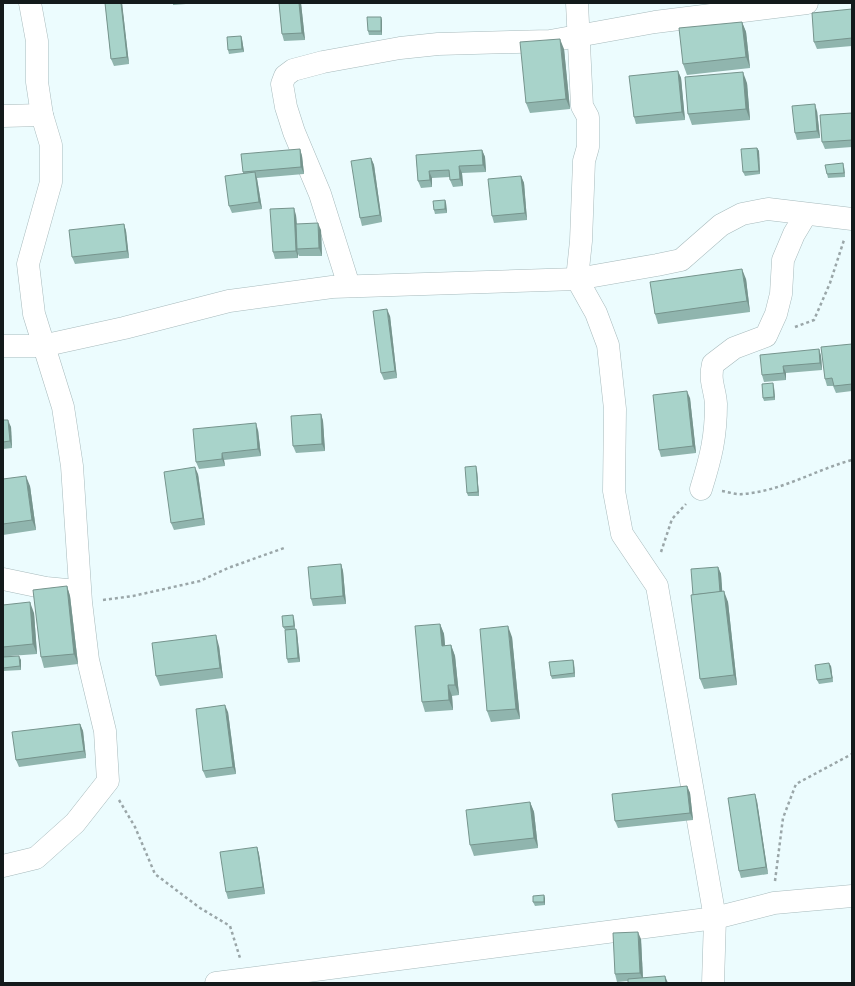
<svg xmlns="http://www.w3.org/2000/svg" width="855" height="986" viewBox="0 0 855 986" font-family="'Alegreya Sans',sans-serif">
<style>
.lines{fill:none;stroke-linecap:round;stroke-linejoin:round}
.minor-casing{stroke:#a7babc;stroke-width:23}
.path{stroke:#9aa6a8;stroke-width:2.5;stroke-dasharray:3 3;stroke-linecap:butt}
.minor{stroke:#fff;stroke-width:22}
.wall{fill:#90b5ae}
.shaded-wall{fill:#76948d}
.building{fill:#a8d3ca;stroke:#76948d}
</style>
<rect width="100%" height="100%" fill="#ecfcfe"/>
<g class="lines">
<defs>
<g id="minor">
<polyline points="577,3 582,106 588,117 588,147 584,161 581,241 577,279 596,313 608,345 615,409 614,491 622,534 657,586 715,918 713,983"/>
<polyline points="3,116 42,115"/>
<polyline points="349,286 320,194 294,132 286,107 282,84 285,76 293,70 323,62 400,48 438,44 550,41 655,22 807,3"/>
<polyline points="3,346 42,346 124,328 229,301 332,287 577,279 657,265 681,260 721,225 742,214 768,209 852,219"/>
<path d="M701 489C711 457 716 437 716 404 715 388 709 382 713 364L734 348 766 336 776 314 781 294 783 260 794 234 806 214"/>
<polyline points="3,579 46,588 77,591"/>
<polyline points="3,866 36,858 75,823 108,781 105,731 88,660 81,602 72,466 63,407 34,314 28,264 51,182 51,145 42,115 37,82 37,41 30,3"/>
<polyline points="216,983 715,918 774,903 852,896"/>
</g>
</defs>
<use href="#minor" class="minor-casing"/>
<g class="path">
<polyline points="795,327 814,320 830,283 844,240"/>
<path d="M722 491C729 492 736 495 743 494 782 491 815 470 852 460"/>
<polyline points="661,552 672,519 686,504"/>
<polyline points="103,600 133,596 200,581 228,568 284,548"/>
<polyline points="119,800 135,827 155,874 200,908 230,926 240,958"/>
<polyline points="775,881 783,818 796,784 852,754"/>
</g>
<use href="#minor" class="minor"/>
</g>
<g class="wall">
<polygon points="105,3 122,3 129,64 114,66 111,59"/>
<polygon points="173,3 186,3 186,4 173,5"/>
<polygon points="279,3 301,3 305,40 284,41 282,34"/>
<polygon points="852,9 852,46 817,49 814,42"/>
<polygon points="381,17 382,21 382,35 369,35 368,31"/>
<polygon points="742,22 746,32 750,68 687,75 683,64"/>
<polygon points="241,36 242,39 244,52 229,54 228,50"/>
<polygon points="564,49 570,109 530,113 526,103"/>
<polygon points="678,71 681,78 685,120 636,124 634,117"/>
<polygon points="747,83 750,120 692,125 688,114"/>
<polygon points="817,111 820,138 797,140 795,133"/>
<polygon points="852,113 852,147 825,149 822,142"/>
<polygon points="757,148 759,151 760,174 745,176 743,172"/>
<polygon points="300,149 302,156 304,174 257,178 262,209 232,213 229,206 243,174 243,172"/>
<polygon points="482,150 485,157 486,172 462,173 463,186 453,187 450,180 450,177 432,178 432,187 421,188 418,181 416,155"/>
<polygon points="371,158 374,165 382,222 362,226 360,218"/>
<polygon points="844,167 845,177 828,178 827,174"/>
<polygon points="521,176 524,183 527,220 494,223 492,216"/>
<polygon points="445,200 446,203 447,213 435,214 434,210"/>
<polygon points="296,215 297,224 321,230 322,256 299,256 298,254 298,258 275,259 273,252"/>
<polygon points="124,224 126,231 129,258 75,264 72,257"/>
<polygon points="746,279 750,312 658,324 655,314"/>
<polygon points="390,316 397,378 384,380 381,373"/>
<polygon points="852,344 852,391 836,393 833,386 827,386 825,379"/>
<polygon points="819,349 821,356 822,370 786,373 786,380 764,382 762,375"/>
<polygon points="774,387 775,400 764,401 763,398"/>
<polygon points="690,398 696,453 661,457 659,450"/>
<polygon points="321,414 323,421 325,451 296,453 293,446"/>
<polygon points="3,420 11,427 12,448 3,449"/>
<polygon points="258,430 261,456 224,460 225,466 199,469 196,462"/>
<polygon points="477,470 479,496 468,496 467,493"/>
<polygon points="198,474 205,525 174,530 171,523"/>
<polygon points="3,479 30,486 36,530 3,535"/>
<polygon points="341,564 343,571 346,604 313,606 311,599"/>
<polygon points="718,567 721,574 722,592 728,602 737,685 704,689 700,679 693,595"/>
<polygon points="67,586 70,596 78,664 44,668 41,657"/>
<polygon points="3,605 34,613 37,654 10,656 21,660 21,670 3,671"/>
<polygon points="294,618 295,629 297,632 300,662 288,663 287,659 285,630 283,627"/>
<polygon points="440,624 444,634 445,646 451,645 455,656 459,695 452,696 453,710 425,712 422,702"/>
<polygon points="512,637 520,719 491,722 487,711"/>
<polygon points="219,646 223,678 160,686 156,676"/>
<polygon points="573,660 574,663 575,677 552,679 551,676"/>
<polygon points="831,666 833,682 819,684 817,680"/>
<polygon points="228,712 236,774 206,778 203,771"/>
<polygon points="80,724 83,731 86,758 19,767 16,760"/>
<polygon points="687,786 690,793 693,820 618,828 615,821"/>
<polygon points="757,801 768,874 741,878 739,871"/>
<polygon points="530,802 534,812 538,848 474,856 470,845"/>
<polygon points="257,847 259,854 265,894 228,899 226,892"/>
<polygon points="544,895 545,899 545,905 535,906 533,902"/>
<polygon points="641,939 643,978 628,981 617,982 615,974"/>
</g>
<g class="shaded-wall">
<polygon points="121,3 122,3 129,64 127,57"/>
<polygon points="299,3 301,3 305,40 302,33"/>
<polygon points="381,17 382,21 382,35 381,31"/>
<polygon points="742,22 746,32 750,68 746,57"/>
<polygon points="241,36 242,39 244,52 242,49"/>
<polygon points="560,39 564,49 570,109 566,99"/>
<polygon points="678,71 681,78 685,120 682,112"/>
<polygon points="743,72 747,83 750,120 746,109"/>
<polygon points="815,104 817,111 820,138 817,131"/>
<polygon points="757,148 759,151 760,174 759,171"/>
<polygon points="300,149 302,156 304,174 301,167"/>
<polygon points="482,150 485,157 486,172 483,165"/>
<polygon points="371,158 374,165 382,222 380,215"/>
<polygon points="843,163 844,167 845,177 844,173"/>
<polygon points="459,166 462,173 463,186 460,179"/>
<polygon points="429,171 432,178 432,187 430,180"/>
<polygon points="255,172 257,179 262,209 259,202"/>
<polygon points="521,176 524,183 527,220 525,213"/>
<polygon points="445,200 446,203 447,213 445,209"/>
<polygon points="294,208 296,215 298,249 297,249 298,254 298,258 296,251"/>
<polygon points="318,223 321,230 322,256 319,248"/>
<polygon points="124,224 126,231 129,258 127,251"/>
<polygon points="742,269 746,279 750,312 747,301"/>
<polygon points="387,309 390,316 397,378 395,371"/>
<polygon points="819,349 821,356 822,370 820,363"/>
<polygon points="783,366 786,373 786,380 784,373"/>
<polygon points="773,383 774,387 775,400 774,397"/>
<polygon points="687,391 690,398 696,453 693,446"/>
<polygon points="321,414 323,421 325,451 322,444"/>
<polygon points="8,420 11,427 12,448 10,441"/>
<polygon points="256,423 258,430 261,456 258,449"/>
<polygon points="222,453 224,460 225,466 222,459"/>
<polygon points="476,466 477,470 479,496 478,492"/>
<polygon points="195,467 198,474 205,525 203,518"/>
<polygon points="26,476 30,486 36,530 32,520"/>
<polygon points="341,564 343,571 346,604 343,596"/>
<polygon points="718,567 721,574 723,601 720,594"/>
<polygon points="67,586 70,596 78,664 74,654"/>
<polygon points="724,591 728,602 737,685 734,675"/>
<polygon points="30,602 34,613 37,654 33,644"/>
<polygon points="293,615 294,618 295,629 294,626"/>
<polygon points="440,624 444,634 446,656 442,646"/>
<polygon points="508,626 512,637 520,719 516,709"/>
<polygon points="296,629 297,632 300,662 298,658"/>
<polygon points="216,635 219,646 223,678 220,668"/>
<polygon points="451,645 455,656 459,695 455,685"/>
<polygon points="19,656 21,660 21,670 20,666"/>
<polygon points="573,660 574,663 575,677 574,673"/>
<polygon points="829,663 831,666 833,682 832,678"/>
<polygon points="448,685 452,696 453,710 449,700"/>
<polygon points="225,705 228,712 236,774 233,767"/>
<polygon points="80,724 83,731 86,758 84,751"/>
<polygon points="687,786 690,793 693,820 690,813"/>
<polygon points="755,794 757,801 768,874 766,867"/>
<polygon points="530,802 534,812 538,848 534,838"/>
<polygon points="257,847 259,854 265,894 263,887"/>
<polygon points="544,895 545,899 545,905 544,902"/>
<polygon points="638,932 641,939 643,980 640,973"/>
<polygon points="665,976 668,983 666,983"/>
</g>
<g class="building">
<polygon points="105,3 121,3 127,57 111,59"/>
<polygon points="279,3 299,3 302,33 282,34"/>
<polygon points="852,9 852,38 814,42 812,13"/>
<polygon points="367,17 381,17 381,31 368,31"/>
<polygon points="742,22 746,57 683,64 679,28"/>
<polygon points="241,36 242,49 228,50 227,37"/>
<polygon points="560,39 566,99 526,103 520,42"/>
<polygon points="678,71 682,112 634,117 629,76"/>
<polygon points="743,72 746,109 688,114 685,77"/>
<polygon points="815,104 817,131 795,133 792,106"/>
<polygon points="852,113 852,140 822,142 820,115"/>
<polygon points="757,148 759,171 743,172 741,149"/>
<polygon points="300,149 301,167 243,172 241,154"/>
<polygon points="482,150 483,165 459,166 460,179 450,180 449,170 429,171 430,180 418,181 416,155"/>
<polygon points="371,158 380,215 360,218 351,161"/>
<polygon points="843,163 844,173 827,174 825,165"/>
<polygon points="255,172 259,202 229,206 225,176"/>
<polygon points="521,176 525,213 492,216 488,179"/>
<polygon points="445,200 445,209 434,210 433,201"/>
<polygon points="294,208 296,251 273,252 270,209"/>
<polygon points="318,223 319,248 297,249 296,224"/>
<polygon points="124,224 127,251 72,257 69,230"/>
<polygon points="742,269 747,301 655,314 650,282"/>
<polygon points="387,309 395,371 381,373 373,311"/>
<polygon points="852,344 852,384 834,386 832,378 825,379 821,347"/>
<polygon points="819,349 820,363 783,366 784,373 762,375 760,355"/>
<polygon points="773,383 774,397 763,398 762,384"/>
<polygon points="687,391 693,446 659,450 653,395"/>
<polygon points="321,414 322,444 293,446 291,416"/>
<polygon points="3,420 8,420 10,441 3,442"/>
<polygon points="256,423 258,449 222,453 222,459 196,462 193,429"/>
<polygon points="476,466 478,492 467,493 465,467"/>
<polygon points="195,467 203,518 171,523 164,472"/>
<polygon points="26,476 32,520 3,524 3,479"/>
<polygon points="341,564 343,596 311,599 308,567"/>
<polygon points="718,567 720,592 693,595 691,569"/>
<polygon points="67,586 74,654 41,657 33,590"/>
<polygon points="724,591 734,675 700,679 691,595"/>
<polygon points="30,602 33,644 3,647 3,605"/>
<polygon points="293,615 294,626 283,627 282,616"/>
<polygon points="440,624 442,646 451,645 455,685 448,685 449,700 422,702 415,626"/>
<polygon points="508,626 516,709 487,711 480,629"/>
<polygon points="296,629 298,658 287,659 285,630"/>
<polygon points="216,635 220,668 156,676 152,643"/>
<polygon points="19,656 20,666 3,668 3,657"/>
<polygon points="573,660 574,673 551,676 549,662"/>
<polygon points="829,663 832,678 817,680 815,665"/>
<polygon points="225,705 233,767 203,771 196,709"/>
<polygon points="80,724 84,751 16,760 12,732"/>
<polygon points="687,786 690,813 615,821 612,794"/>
<polygon points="755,794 766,867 739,871 728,798"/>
<polygon points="530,802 534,838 470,845 466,810"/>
<polygon points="257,847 263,887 226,892 220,852"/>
<polygon points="544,895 544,902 533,902 533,896"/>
<polygon points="638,932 640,973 615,974 613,933"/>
<polygon points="665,976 666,983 628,983 628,979"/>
</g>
<rect width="855" height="986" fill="none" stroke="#131a1b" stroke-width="8"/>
</svg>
